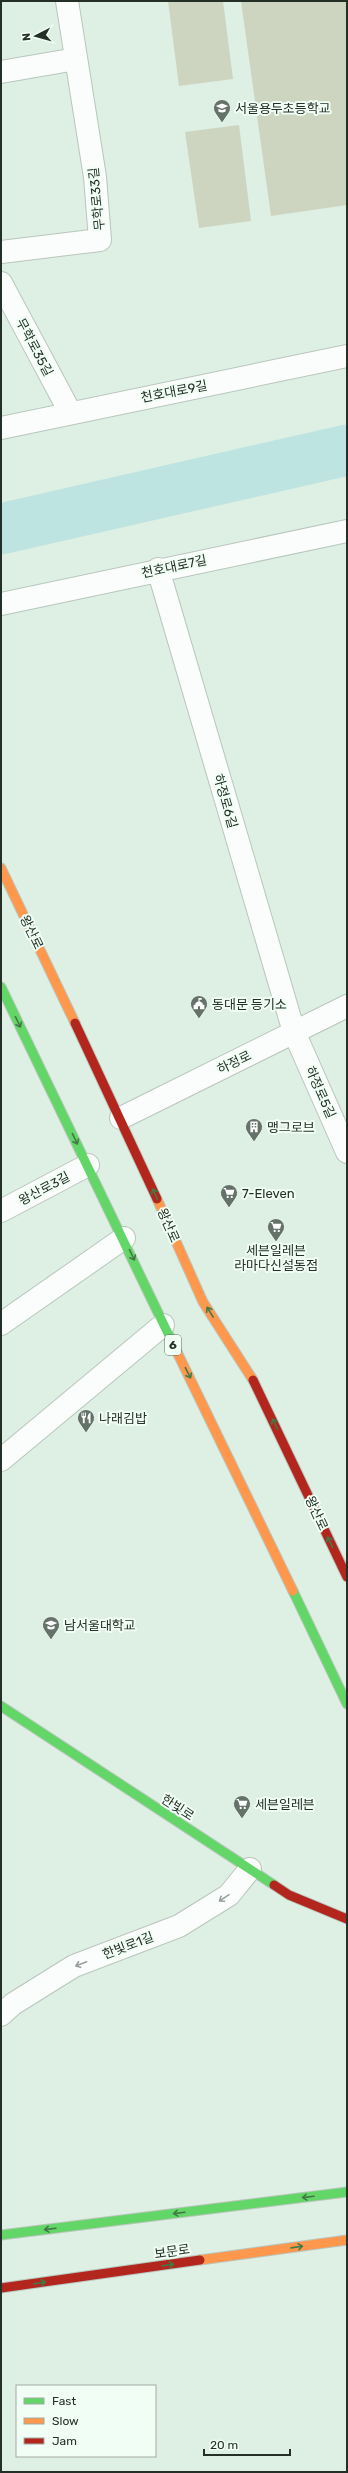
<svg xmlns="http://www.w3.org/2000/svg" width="348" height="2473" viewBox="0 0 348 2473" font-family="Rubik,'Noto Sans KR',sans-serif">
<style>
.green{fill:#cdd5c1}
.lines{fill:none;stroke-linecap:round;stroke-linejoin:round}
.river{stroke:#bee4e2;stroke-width:51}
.street-casing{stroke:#b9c6bd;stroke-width:24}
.fast-casing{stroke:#b9c6bd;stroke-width:11}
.slow-casing{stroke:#b9c6bd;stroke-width:11}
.jam-casing{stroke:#b9c6bd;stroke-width:11}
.street{stroke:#fafdfb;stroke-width:22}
.fast{stroke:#63d668;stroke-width:9}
.slow{stroke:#ff974d;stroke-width:9}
.jam{stroke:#b3261e;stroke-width:9}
.oneway{stroke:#407a44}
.oneway2{stroke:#99a09c}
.labels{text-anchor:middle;stroke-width:4;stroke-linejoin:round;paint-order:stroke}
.shield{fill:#f1fef5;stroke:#616d65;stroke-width:1}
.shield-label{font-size:12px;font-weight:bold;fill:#232f27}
.poi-label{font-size:13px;fill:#232f27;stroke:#f1fef5;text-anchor:start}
.street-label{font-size:13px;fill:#232f27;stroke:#f1fef5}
</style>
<rect width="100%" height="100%" fill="#deefe3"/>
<g class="green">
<polygon points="168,1 223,1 233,79 179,86"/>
<polygon points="241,1 347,1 347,205 271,216"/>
<polygon points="239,125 251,221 199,228 185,132"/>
</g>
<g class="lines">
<polyline class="river" points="1,529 347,450"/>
<defs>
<g id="street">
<polyline points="1,72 76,59"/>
<polyline points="1,252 100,240 95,177 67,1"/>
<polyline points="1,283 70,412"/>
<polyline points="1,428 347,356"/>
<polyline points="158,569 294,1032 347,1152"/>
<polyline points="1,604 347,531"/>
<polyline points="121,1118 347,1006"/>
<polyline points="1,1211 88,1165"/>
<polyline points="1,1324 124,1238"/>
<polyline points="1,1460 163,1325"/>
<polyline points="1,2015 13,2004 74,1966 179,1926 229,1895 250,1869"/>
</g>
<g id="fast">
<polyline points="1,987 176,1350"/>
<polyline points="293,1591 347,1704"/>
<polyline points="1,1706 274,1885"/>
<polyline points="1,2235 347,2192"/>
</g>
<g id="slow">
<polyline points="1,868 75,1023"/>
<polyline points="157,1199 203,1302 253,1380"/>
<polyline points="176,1350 293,1591"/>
<polyline points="200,2260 347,2240"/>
</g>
<g id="jam">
<polyline points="75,1023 157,1199"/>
<polyline points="253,1380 347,1577"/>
<polyline points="274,1885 289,1895 347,1919"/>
<polyline points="1,2288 200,2260"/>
</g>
</defs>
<use href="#street" class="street-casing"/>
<use href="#fast" class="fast-casing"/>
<use href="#slow" class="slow-casing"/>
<use href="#jam" class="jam-casing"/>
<use href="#street" class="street"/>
<use href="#fast" class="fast"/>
<use href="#slow" class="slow"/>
<use href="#jam" class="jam"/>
</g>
<defs><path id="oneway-shaft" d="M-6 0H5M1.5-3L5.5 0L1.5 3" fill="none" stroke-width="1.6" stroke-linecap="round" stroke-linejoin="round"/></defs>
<g class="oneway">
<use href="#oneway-shaft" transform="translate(18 1022) rotate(64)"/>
<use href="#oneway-shaft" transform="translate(75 1139) rotate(64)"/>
<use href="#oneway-shaft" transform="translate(155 1194) rotate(-114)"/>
<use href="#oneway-shaft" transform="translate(132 1255) rotate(64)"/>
<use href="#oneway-shaft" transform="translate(210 1312) rotate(-122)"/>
<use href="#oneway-shaft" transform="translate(188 1373) rotate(63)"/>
<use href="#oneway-shaft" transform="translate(275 1424) rotate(-115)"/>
<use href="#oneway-shaft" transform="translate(330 1542) rotate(-115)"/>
<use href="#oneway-shaft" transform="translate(308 2197) rotate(173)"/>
<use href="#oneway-shaft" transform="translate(179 2213) rotate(173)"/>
<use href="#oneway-shaft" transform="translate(50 2229) rotate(173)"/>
<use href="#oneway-shaft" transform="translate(297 2247) rotate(-8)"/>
<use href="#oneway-shaft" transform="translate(168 2265) rotate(-8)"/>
<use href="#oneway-shaft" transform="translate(40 2283) rotate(-8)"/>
</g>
<g class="oneway2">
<use href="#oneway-shaft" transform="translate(224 1898) rotate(146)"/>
<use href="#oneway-shaft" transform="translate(81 1964) rotate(159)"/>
</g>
<defs>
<symbol id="school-pin" viewBox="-11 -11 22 30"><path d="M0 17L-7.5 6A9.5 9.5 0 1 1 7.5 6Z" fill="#647269" stroke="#f1fef5"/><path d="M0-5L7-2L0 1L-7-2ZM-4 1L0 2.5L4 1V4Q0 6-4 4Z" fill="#fff"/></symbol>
<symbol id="civic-pin" viewBox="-11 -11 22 30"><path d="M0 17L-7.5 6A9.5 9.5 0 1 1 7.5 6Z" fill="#647269" stroke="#f1fef5"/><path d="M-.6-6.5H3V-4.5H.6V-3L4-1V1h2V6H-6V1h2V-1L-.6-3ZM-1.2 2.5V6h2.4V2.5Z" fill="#fff"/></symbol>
<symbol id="building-pin" viewBox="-11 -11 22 30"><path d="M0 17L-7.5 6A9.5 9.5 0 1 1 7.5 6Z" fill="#647269" stroke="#f1fef5"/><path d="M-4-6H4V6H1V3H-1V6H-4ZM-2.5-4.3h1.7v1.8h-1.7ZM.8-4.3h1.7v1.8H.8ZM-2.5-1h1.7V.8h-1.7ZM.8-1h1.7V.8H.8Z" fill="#fff"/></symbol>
<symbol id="supermarket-pin" viewBox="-11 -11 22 30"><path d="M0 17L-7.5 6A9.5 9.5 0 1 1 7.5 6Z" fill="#647269" stroke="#f1fef5"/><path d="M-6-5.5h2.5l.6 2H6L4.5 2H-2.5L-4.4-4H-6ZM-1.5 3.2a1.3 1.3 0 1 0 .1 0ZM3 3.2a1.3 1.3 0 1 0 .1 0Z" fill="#fff"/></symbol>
<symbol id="restaurant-pin" viewBox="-11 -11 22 30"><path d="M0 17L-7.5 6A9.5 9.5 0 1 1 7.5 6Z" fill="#647269" stroke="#f1fef5"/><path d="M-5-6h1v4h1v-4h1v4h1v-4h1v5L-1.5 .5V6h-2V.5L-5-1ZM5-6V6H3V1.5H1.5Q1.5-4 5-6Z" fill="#fff"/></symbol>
<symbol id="university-pin" viewBox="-11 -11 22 30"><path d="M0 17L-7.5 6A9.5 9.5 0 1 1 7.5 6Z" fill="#647269" stroke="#f1fef5"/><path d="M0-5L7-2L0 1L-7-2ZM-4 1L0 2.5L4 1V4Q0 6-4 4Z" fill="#fff"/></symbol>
</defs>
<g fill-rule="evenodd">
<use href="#school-pin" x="212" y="98" width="20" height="27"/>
<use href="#civic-pin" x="189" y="994" width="20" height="27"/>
<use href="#building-pin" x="244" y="1117" width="20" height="27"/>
<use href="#supermarket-pin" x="219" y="1183" width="20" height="27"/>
<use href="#supermarket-pin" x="266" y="1217" width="20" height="27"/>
<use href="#restaurant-pin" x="76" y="1408" width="20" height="27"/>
<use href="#university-pin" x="41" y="1615" width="20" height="27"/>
<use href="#supermarket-pin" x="232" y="1794" width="20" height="27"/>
</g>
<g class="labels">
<rect class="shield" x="165" y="1335" width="16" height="20" rx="3"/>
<g class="shield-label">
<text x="173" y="1349">6</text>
</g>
<g class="poi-label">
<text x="235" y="113">서울용두초등학교</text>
<text x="212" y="1009">동대문 등기소</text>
<text x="267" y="1132">맹그로브</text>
<text x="242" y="1198">7-Eleven</text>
<text x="276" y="1255" text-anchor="middle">세븐일레븐<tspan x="276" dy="15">라마다신설동점</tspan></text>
<text x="99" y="1423">나래김밥</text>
<text x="64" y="1630">남서울대학교</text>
<text x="255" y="1809">세븐일레븐</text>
</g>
<g class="street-label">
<text transform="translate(96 199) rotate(-96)" y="5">무학로33길</text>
<text transform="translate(35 347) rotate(62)" y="5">무학로35길</text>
<text transform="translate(174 391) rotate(-11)" y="5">천호대로9길</text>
<text transform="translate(174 566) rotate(-12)" y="5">천호대로7길</text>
<text transform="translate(226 801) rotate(74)" y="5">하정로6길</text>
<text transform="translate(32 932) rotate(64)" y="5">왕산로</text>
<text transform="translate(234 1062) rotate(-26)" y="5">하정로</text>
<text transform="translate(321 1092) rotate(66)" y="5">하정로5길</text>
<text transform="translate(44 1188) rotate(-28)" y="5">왕산로3길</text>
<text transform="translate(169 1225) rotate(66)" y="5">왕산로</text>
<text transform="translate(317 1513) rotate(65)" y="5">왕산로</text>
<text transform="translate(178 1807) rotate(33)" y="5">한빛로</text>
<text transform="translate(128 1945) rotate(-21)" y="5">한빛로1길</text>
<text transform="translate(172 2251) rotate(-8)" y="5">보문로</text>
</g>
</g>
<rect width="348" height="2473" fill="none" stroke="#232f27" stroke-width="4"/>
<rect x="16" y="2385" width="140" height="72" fill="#f1fef5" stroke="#9faba3"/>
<rect x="24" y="2398" width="20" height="6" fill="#63d668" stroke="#9faba3"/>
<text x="52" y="2405" font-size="12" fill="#232f27">Fast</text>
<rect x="24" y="2418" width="20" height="6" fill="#ff974d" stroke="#9faba3"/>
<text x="52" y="2425" font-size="12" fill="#232f27">Slow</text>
<rect x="24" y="2438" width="20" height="6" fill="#b3261e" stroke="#9faba3"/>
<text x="52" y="2445" font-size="12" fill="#232f27">Jam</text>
<g transform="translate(36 36) rotate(264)" stroke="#f1fef5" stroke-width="3" paint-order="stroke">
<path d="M0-3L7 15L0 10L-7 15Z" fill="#232f27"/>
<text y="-6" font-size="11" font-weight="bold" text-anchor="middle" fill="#232f27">N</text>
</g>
<path d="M204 2449v6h86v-6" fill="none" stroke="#232f27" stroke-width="2"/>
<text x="210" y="2449" font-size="12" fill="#232f27" stroke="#f1fef5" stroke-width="3" paint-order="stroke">20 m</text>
</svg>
